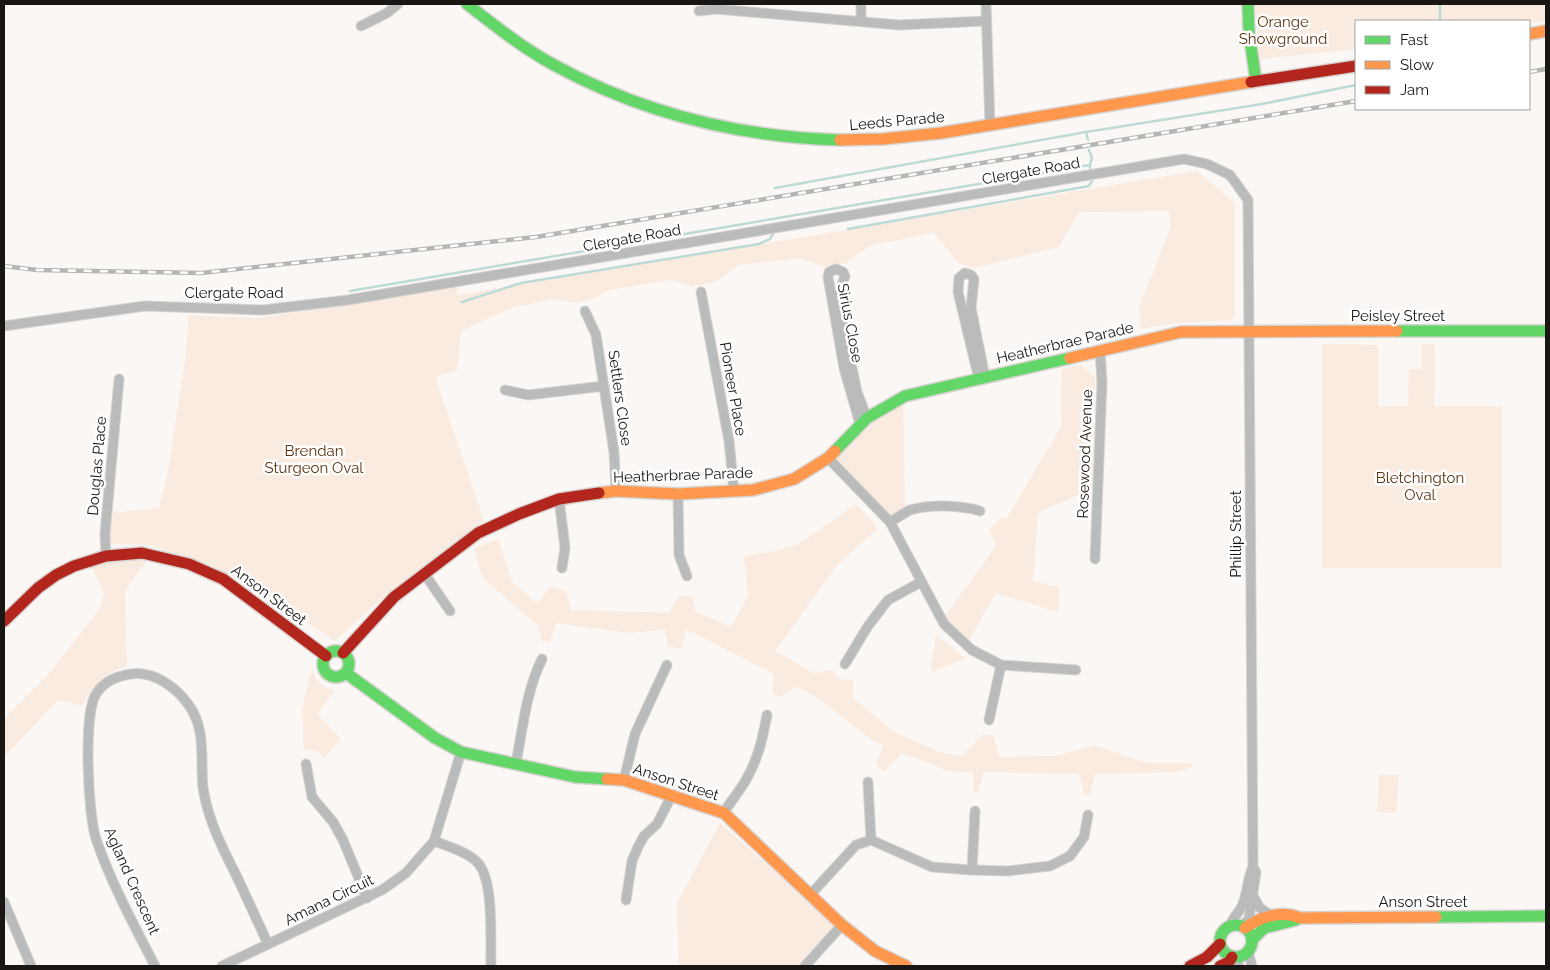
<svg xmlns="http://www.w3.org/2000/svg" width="1550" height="970" viewBox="0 0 1550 970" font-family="Raleway,sans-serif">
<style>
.green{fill:#f9ebe0}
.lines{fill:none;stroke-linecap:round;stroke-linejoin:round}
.stream{stroke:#bcdad6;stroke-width:2.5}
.street-casing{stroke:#d6d3d1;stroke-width:11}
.fast-casing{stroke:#d6d3d1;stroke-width:14}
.slow-casing{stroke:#d6d3d1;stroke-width:14}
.jam-casing{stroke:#d6d3d1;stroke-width:14}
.street{stroke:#b9bcbb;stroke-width:9}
.fast{stroke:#63d668;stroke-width:11}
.slow{stroke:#ff974d;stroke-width:11}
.jam{stroke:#b3261e;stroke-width:11}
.rail-casing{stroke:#b5b6b3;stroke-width:4.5}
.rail{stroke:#fff;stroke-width:2.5;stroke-dasharray:8;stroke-linecap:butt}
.labels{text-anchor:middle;stroke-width:5;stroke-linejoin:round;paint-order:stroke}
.park-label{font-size:15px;fill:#5c330d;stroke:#fff}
.street-label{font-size:15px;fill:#1a1613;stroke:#fff}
</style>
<rect width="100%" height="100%" fill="#fbf7f4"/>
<g class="green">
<polygon points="1255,4 1546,4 1546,21 1529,23 1529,21 1356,21 1356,49 1260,59"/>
<path d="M1197 171 1235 203V314L1232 320C1201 321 1171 323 1141 329L1139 308 1170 229V211L1079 212 1059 247 975 268 958 263 934 233 869 246 846 263 824 267 800 258 738 265 716 282 692 286 671 280 609 290 591 300 573 303 556 299 514 307 461 331 457 370 435 377 484 521 393 588 335 641 238 578 151 545 110 544 112 513 159 508 168 471 185 361 189 315 258 318 457 287 458 295Z"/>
<polygon points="1322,344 1378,345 1378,406 1408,406 1409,369 1422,369 1422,344 1435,344 1434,406 1502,406 1502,568 1322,568"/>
<polygon points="1082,365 1095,377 1093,488 1038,513 1033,581 1059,587 1058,612 996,593 967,643 943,619 996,546 989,529 1000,519 1007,518 1061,427 1062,369"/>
<polygon points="903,402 905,508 889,516 835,458 866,425"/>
<polygon points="856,504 878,528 837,565 775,651 815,674 831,670 840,679 854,681 852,697 894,732 940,752 962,756 983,734 993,735 999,757 1056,756 1094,745 1146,763 1192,763 1192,766 1178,772 1095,774 1090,795 1085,796 1079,774 984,772 978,792 973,792 973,772 949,771 902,753 884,771 876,765 883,745 873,741 818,698 795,686 781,697 772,693 774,674 686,629 681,649 668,646 665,629 630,633 556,623 550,642 542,641 538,626 483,578 474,549 498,539 512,582 537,603 550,587 566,591 571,610 669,613 679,596 692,596 696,612 731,627 748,596 744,556 771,552 799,544"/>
<path d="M120 559H148L125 591 127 666C103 674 94 683 83 706L58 700 4 757V719L47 676 99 610 104 595 101 584 90 566Z"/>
<polygon points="936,635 966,659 931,672"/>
<path d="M312 668C315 680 322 689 335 690L317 714 341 739 324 758C319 750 313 749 304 750L302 710Z"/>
<polygon points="1379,774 1399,775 1396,813 1377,812"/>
<polygon points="720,823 835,925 797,966 679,966 677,903"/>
</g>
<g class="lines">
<g class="stream">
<polyline points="1440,21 1440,4"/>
<polyline points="1088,140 1086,132 1262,104 1356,85"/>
<polyline points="1089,150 1092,158 1090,165 1090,170"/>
<polyline points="775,188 1086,132"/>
<polyline points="848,229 1089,186 1092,181"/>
<polyline points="350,291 1090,165"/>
<polyline points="462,302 521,283 759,244 770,239 773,234"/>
</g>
<defs>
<g id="street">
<polyline points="986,4 990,126"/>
<polyline points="699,11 716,9 899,25 986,21"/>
<polyline points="861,21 861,4"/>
<polyline points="361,26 387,13 398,4"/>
<polyline points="701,292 729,441 734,491"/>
<polyline points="585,311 596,335 614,452 616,491"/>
<polyline points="4,326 145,306 263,310 348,300 1184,159 1207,164 1230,175 1248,200 1253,867 1256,872 1249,919 1242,926"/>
<polyline points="979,379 958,292 959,278 965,273 971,275 974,279 971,308 985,377"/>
<polyline points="505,390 528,395 604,386"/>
<polyline points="860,424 844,368 828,277 829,272 836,269 843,272 845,276 839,293 842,321 857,392 867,418"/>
<polyline points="828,458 890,522 944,624 972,650 1001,665 1076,670"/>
<polyline points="678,494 679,555 687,576"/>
<polyline points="559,499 565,548 562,568"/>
<path d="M890 522C897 518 904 513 910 510 930 504 960 505 980 511"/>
<polyline points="106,556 105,534 119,379"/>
<polyline points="1095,559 1102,382 1100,351"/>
<polyline points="424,573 450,611"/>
<polyline points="845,664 868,626 888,600 921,582"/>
<polyline points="989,720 1001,665"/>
<path d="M516 763C523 727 526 692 542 659"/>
<polyline points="306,764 312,797 333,822 343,840 367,898"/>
<polyline points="624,780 635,734 667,665"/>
<polyline points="868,782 871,840"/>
<path d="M724 813C731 800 742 789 748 776 759 756 763 736 767 715"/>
<path d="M434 841C447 846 465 851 476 861 495 877 490 942 491 966"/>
<polyline points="972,870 975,811"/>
<polyline points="810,895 856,845 871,840 932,867 972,870 1008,871 1050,866 1070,856 1084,837 1088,815"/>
<polyline points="1253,896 1260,908 1272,916"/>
<polyline points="626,900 632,861 638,847 644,836 657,824 671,797"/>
<polyline points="4,902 31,966"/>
<path d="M1230 926C1232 918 1239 913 1242 906 1248 893 1247 879 1253 867"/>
<polyline points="1248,952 1252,966"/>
<polyline points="1235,957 1239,966"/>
<path d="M155 966C134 925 111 883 96 839 88 815 83 714 96 694 104 681 116 676 131 674 153 671 175 686 188 704 207 730 200 758 203 788 208 821 223 849 238 879 248 901 258 922 268 944"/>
<polyline points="222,966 382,890 406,873 434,841 461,752"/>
<polyline points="805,966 842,925"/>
</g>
<g id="fast">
<path d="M467 4C495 26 523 48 554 65 644 114 738 137 840 140"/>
<polyline points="1248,4 1249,33 1256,81"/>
<polyline points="1397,331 1546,331"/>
<polyline points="835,451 867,418 905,396 1070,358"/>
<circle cx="336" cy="664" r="13"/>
<polyline points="346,673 435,738 461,752 575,777 607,779"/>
<polyline points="1436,917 1546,916"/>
<circle cx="1236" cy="941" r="16"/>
<polyline points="1252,940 1264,928 1296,920"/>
</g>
<g id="slow">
<polyline points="1529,34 1546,31"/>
<polyline points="840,140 883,139 941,133 1251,82"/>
<polyline points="1070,358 1181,332 1397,331"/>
<polyline points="599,493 616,491 678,494 753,490 794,479 828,458 835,451"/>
<polyline points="607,779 624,780 724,813 842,925 875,951 906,966"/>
<path d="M1245 928C1260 917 1282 910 1300 918L1436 917"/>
</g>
<g id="jam">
<polyline points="1251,82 1356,66"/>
<polyline points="4,621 38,588 56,575 74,566 106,556 142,553 189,564 223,579 326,656"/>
<polyline points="343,653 394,597 478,533 519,514 559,499 599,493"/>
<polyline points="1190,966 1207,957 1220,944"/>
<polyline points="1220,966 1229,962 1232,957"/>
</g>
</defs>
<use href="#street" class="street-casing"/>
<use href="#fast" class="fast-casing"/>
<use href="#slow" class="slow-casing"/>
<use href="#jam" class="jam-casing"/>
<use href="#street" class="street"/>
<use href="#fast" class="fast"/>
<use href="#slow" class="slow"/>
<use href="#jam" class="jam"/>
<defs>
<g id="rail">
<polyline points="1529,72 1546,69"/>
<polyline points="4,266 37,270 201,273 536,237 1356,101"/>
</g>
</defs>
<use href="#rail" class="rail-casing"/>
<use href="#rail" class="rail"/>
</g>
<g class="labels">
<g class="park-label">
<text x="1283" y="27">Orange<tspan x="1283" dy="17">Showground</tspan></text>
<text x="314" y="456">Brendan<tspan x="314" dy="17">Sturgeon Oval</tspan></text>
<text x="1420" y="483">Bletchington<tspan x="1420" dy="17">Oval</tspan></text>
</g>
<g class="street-label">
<text transform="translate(897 121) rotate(-5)" y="5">Leeds Parade</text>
<text transform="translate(1031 171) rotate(-10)" y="5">Clergate Road</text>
<text transform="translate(632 238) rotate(-10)" y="5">Clergate Road</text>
<text x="234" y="298">Clergate Road</text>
<text x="1398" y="321">Peisley Street</text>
<text transform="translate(850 323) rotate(79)" y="5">Sirius Close</text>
<text transform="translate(1065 343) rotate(-13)" y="5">Heatherbrae Parade</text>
<text transform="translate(733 389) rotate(80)" y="5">Pioneer Place</text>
<text transform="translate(620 398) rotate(82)" y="5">Settlers Close</text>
<text transform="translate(1085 454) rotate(-88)" y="5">Rosewood Avenue</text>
<text transform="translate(97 466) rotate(-85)" y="5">Douglas Place</text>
<text transform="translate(683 475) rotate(-2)" y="5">Heatherbrae Parade</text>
<text transform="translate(1236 534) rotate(-90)" y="5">Phillip Street</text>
<text transform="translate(269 595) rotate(37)" y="5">Anson Street</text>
<text transform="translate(676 782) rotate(18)" y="5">Anson Street</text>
<text transform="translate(132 881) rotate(66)" y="5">Agland Crescent</text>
<text transform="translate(329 900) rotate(-26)" y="5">Amana Circuit</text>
<text x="1423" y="907">Anson Street</text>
</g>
</g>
<rect width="1550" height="970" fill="none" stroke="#1a1613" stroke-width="10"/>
<rect x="1355" y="20" width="175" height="90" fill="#ffffff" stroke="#a3a2a1"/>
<rect x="1365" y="36" width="25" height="8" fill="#63d668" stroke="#a3a2a1"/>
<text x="1400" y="45" font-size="15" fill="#1a1613">Fast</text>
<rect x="1365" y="61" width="25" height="8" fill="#ff974d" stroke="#a3a2a1"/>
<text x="1400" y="70" font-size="15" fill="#1a1613">Slow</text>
<rect x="1365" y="86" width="25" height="8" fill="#b3261e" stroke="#a3a2a1"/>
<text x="1400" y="95" font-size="15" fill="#1a1613">Jam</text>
</svg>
